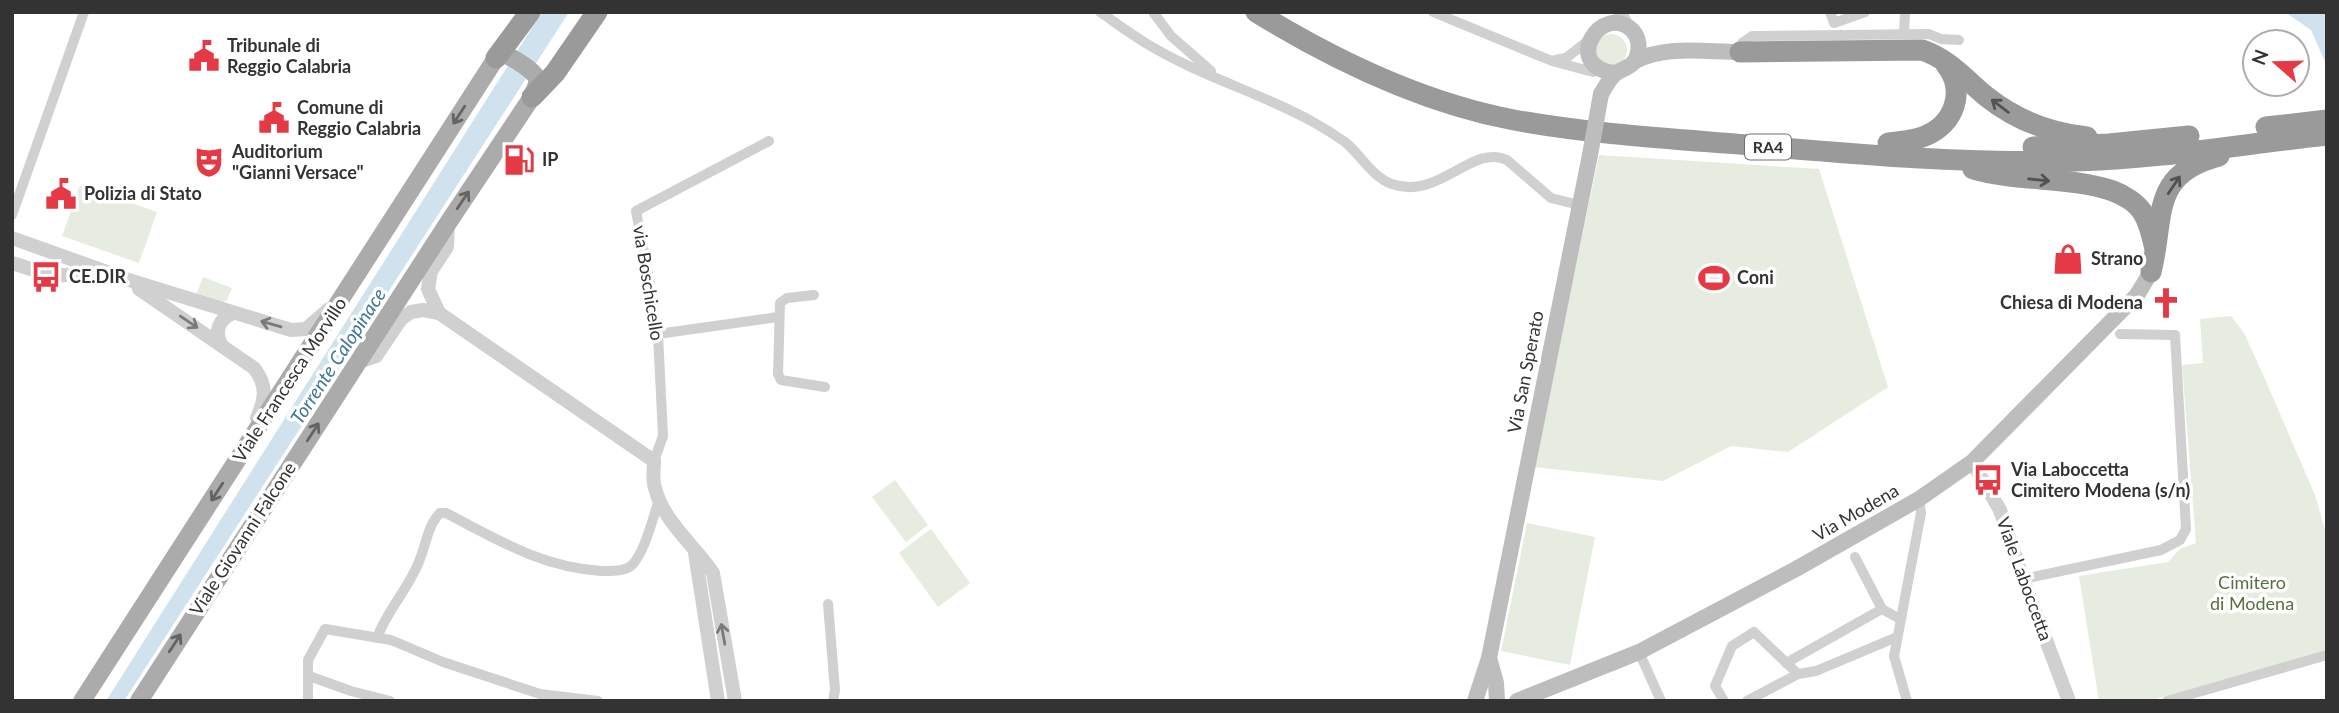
<svg xmlns="http://www.w3.org/2000/svg" width="2339" height="713" viewBox="0 0 2339 713" font-family="Lato,sans-serif">
<style>
.green{fill:#e6ecdf}
.water{fill:#cfe2ee}
.lines{fill:none;stroke-linecap:round;stroke-linejoin:round}
.minor{stroke:#d0d0d0;stroke-width:10}
.tertiary{stroke:#d0d0d0;stroke-width:14}
.secondary{stroke:#bdbdbd;stroke-width:16}
.primary{stroke:#ababab;stroke-width:18}
.motorway{stroke:#9a9a9a;stroke-width:21}
.secondary-bridge{stroke:#bdbdbd;stroke-width:16}
.oneway{stroke:#525252}
.oneway2{stroke:#636363}
.oneway3{stroke:#7a7a7a}
.labels{text-anchor:middle;stroke-width:7;stroke-linejoin:round;paint-order:stroke}
.shield{fill:#fff;stroke:#707070;stroke-width:2}
.shield-label{font-size:16px;font-weight:bold;fill:#333}
.poi-label{font-size:18px;font-weight:bold;fill:#333;stroke:#fff;text-anchor:start}
.street-label{font-size:18px;fill:#333;stroke:#fff}
.park-label{font-size:18px;fill:#56703f;stroke:#fff}
.water-label{font-size:19px;font-style:italic;fill:#3f7597;stroke:#fff}
</style>
<rect width="100%" height="100%" fill="#fff"/>
<g class="green">
<circle cx="1611" cy="50" r="16"/>
<polygon points="1599,155 1819,169 1888,387 1788,452 1731,446 1663,481 1534,467"/>
<polygon points="80,185 157,212 139,263 62,236"/>
<polygon points="203,277 232,288 227,300 223,302 196,295"/>
<polygon points="2231,316 2244,333 2265,379 2315,495 2327,537 2327,651 2149,701 2099,701 2079,576 2168,562 2180,549 2196,543 2182,365 2203,363 2200,319"/>
<polygon points="895,480 928,525 906,542 872,497"/>
<polygon points="1527,523 1595,537 1570,665 1501,651"/>
<polygon points="931,529 970,583 938,607 899,553"/>
</g>
<g class="water">
<polygon points="542,12 569,12 124,701 106,701"/>
<polygon points="2285,12 2327,12 2327,66 2311,30"/>
</g>
<g class="lines">
<g class="minor">
<path d="M1100 12C1116 23 1132 35 1149 45 1200 76 1261 93 1313 122 1324 128 1335 135 1345 142 1360 154 1373 178 1392 184 1439 201 1472 143 1507 160L1551 198 1579 205"/>
<polyline points="1153,12 1171,36 1211,71"/>
<polyline points="1433,12 1552,61 1593,72 1599,69"/>
<polyline points="1830,12 1834,23 1865,12"/>
<polyline points="1904,34 1905,12"/>
<polyline points="1740,52 1742,43 1752,36 1929,34 1941,39 1959,40"/>
<polyline points="1555,60 1566,58 1589,40"/>
<polyline points="12,215 84,12"/>
<polyline points="814,295 787,298 780,303 778,374 781,380 825,387"/>
<polyline points="658,334 778,317"/>
<polyline points="654,461 663,436 658,334 653,317 654,305 636,211 769,141"/>
<polyline points="1855,557 1882,609 1900,619"/>
<polyline points="2023,579 2161,550 2180,540 2186,529 2175,335 2120,334"/>
<polyline points="828,604 835,690 833,701"/>
<path d="M377 638C387 610 410 587 420 559 426 544 428 525 440 513H446C498 540 541 567 601 571 611 571 625 572 632 565 645 552 653 517 659 500"/>
<polyline points="1639,652 1661,701"/>
<polyline points="1786,663 1882,609"/>
<polyline points="1798,674 1816,671 1897,637"/>
<polyline points="309,676 351,691 390,701"/>
<polyline points="308,701 308,660 325,629 391,640 443,662 540,694 598,701"/>
<polyline points="1724,701 1715,686 1732,646 1754,632 1798,674 1747,701"/>
<polyline points="1907,701 1894,656 1921,513 1919,499"/>
<polyline points="2167,701 2327,655"/>
</g>
<g class="tertiary">
<polyline points="1620,12 1626,25"/>
<polyline points="12,238 135,282 291,330 306,329 329,309"/>
<polyline points="12,263 53,276 78,274 100,276"/>
<path d="M139 289 254 368C267 385 266 398 257 418"/>
<polyline points="439,313 428,289 431,271 447,247 448,224"/>
<path d="M221 344C214 331 219 319 233 313"/>
<path d="M358 362 376 356 401 319 411 312 423 310 439 313 654 461C654 470 652 480 655 488 663 521 695 546 713 573L735 701"/>
<polyline points="1972,462 2000,510 2023,579 2069,701"/>
<polyline points="695,553 718,701"/>
</g>
<g class="secondary">
<path d="M1635 61C1667 45 1705 52 1740 52"/>
<path d="M1601 94C1605 88 1608 81 1613 76 1620 68 1633 69 1637 56 1640 48 1639 38 1633 31 1602 0 1560 67 1615 73"/>
<polyline points="1489,658 1496,683 1497,701"/>
<polyline points="1475,701 1489,658 1590,155"/>
<polyline points="1517,701 1639,652 1796,569 1919,499 1972,462 2137,295 2151,272"/>
</g>
<path class="primary" d="M82 701 496 58 504 54C511 57 536 71 537 79 538 84 534 92 532 97L448 223 139 701"/>
<g class="motorway">
<path d="M1256 12C1334 60 1424 103 1514 120 1596 135 1678 139 1761 146 1866 155 1969 164 2075 161 2159 159 2243 144 2327 135"/>
<path d="M1740 52 1922 50C1949 59 1965 79 1987 97 2016 120 2051 133 2087 137"/>
<polyline points="496,58 530,12"/>
<polyline points="532,97 555,73 597,12"/>
<polyline points="2266,127 2327,120"/>
<path d="M1888 143C1900 141 1914 141 1925 136 1955 124 1966 90 1946 65"/>
<polyline points="2033,147 2109,144 2189,136"/>
<path d="M1973 169C2018 182 2070 176 2113 191 2124 195 2137 203 2143 213 2150 224 2152 237 2155 249"/>
<path d="M2151 272C2165 218 2149 174 2219 156"/>
</g>
<polyline class="secondary-bridge" points="1590,155 1601,94"/>
</g>
<defs><path id="oneway-shaft" d="M-6 0H5M1.5-3L5.5 0L1.5 3" fill="none" stroke-width="1.6" stroke-linecap="round" stroke-linejoin="round" transform="scale(1.75)"/></defs>
<g class="oneway">
<use href="#oneway-shaft" transform="translate(2000 106) rotate(-143)"/>
<use href="#oneway-shaft" transform="translate(2039 180) rotate(6)"/>
<use href="#oneway-shaft" transform="translate(2174 185) rotate(-56)"/>
</g>
<g class="oneway2">
<use href="#oneway-shaft" transform="translate(459 115) rotate(123)"/>
<use href="#oneway-shaft" transform="translate(463 200) rotate(-56)"/>
<use href="#oneway-shaft" transform="translate(313 432) rotate(-57)"/>
<use href="#oneway-shaft" transform="translate(217 492) rotate(123)"/>
<use href="#oneway-shaft" transform="translate(175 643) rotate(-57)"/>
</g>
<g class="oneway3">
<use href="#oneway-shaft" transform="translate(189 322) rotate(34)"/>
<use href="#oneway-shaft" transform="translate(271 324) rotate(-164)"/>
<use href="#oneway-shaft" transform="translate(723 634) rotate(-100)"/>
</g>
<defs>
<symbol id="civic-bare" viewBox="-9 -9 18 18"><path d="M-.6-6.5H3V-4.5H.6V-3L4-1V1h2V6H-6V1h2V-1L-.6-3ZM-1.2 2.5V6h2.4V2.5Z" fill="#e63946" stroke="#fff" stroke-width="2.5" paint-order="stroke"/></symbol>
<symbol id="fuel-bare" viewBox="-9 -9 18 18"><path d="M-5.5-6h7V0h2V4h1.3V-2.5L3-4.5l.8-.8L6-3V5H2.5V1h-1V6h-7ZM-4.2-4.7v3.2H.2V-4.7Z" fill="#e63946" stroke="#fff" stroke-width="2.5" paint-order="stroke"/></symbol>
<symbol id="theatre-bare" viewBox="-9 -9 18 18"><path d="M-5-5.5Q0-4 5-5.5V0Q5 5 0 6Q-5 5-5 0ZM-3.3-2.5H-1v1.5H-3.3ZM1-2.5H3.3v1.5H1ZM-2.8 1Q0 5.5 2.8 1Z" fill="#e63946" stroke="#fff" stroke-width="2.5" paint-order="stroke"/></symbol>
<symbol id="shop-bare" viewBox="-9 -9 18 18"><path d="M-5-2.5h2.3a2.7 3.5 0 0 1 5.4 0H5L5.5 6h-11ZM-1.5-2.5h3a1.5 2.3 0 0 0-3 0Z" fill="#e63946" stroke="#fff" stroke-width="2.5" paint-order="stroke"/></symbol>
<symbol id="bus-bare" viewBox="-9 -9 18 18"><path d="M-5-6H5V4H4V6H2V4H-2V6H-4V4H-5ZM-3.5-4V0h7V-4ZM-3.5 1.2v1.5H-2V1.2ZM2 1.2v1.5H3.5V1.2Z" fill="#e63946" stroke="#fff" stroke-width="2.5" paint-order="stroke"/></symbol>
<symbol id="stadium-bare" viewBox="-9 -9 18 18"><path d="M0-5a6.5 5 0 1 0 0 10a6.5 5 0 1 0 0-10ZM-3.5-1.8h7v3.6h-7Z" fill="#e63946" stroke="#fff" stroke-width="2.5" paint-order="stroke"/></symbol>
<symbol id="church-bare" viewBox="-9 -9 18 18"><path d="M-1.2-6h2.4v3.5h3.3v2.4h-3.3V6h-2.4V-.1h-3.3v-2.4h3.3Z" fill="#e63946" stroke="#fff" stroke-width="2.5" paint-order="stroke"/></symbol>
</defs>
<g fill-rule="evenodd">
<use href="#civic-bare" x="182" y="34" width="44" height="44"/>
<use href="#civic-bare" x="252" y="96" width="44" height="44"/>
<use href="#fuel-bare" x="497" y="138" width="44" height="44"/>
<use href="#theatre-bare" x="187" y="140" width="44" height="44"/>
<use href="#civic-bare" x="39" y="172" width="44" height="44"/>
<use href="#shop-bare" x="2046" y="237" width="44" height="44"/>
<use href="#bus-bare" x="24" y="255" width="44" height="44"/>
<use href="#stadium-bare" x="1692" y="256" width="44" height="44"/>
<use href="#church-bare" x="2144" y="281" width="44" height="44"/>
<use href="#bus-bare" x="1966" y="458" width="44" height="44"/>
</g>
<g class="labels">
<rect class="shield" x="1745" y="134.5" width="46" height="25" rx="5"/>
<g class="shield-label">
<text x="1768" y="153">RA4</text>
</g>
<g class="poi-label">
<text x="227" y="52">Tribunale di<tspan x="227" dy="21">Reggio Calabria</tspan></text>
<text x="297" y="114">Comune di<tspan x="297" dy="21">Reggio Calabria</tspan></text>
<text x="232" y="158">Auditorium<tspan x="232" dy="21">"Gianni Versace"</tspan></text>
<text x="542" y="166">IP</text>
<text x="84" y="200">Polizia di Stato</text>
<text x="2091" y="265">Strano</text>
<text x="69" y="283">CE.DIR</text>
<text x="1737" y="284">Coni</text>
<text x="2143" y="309" text-anchor="end">Chiesa di Modena</text>
<text x="2011" y="476">Via Laboccetta<tspan x="2011" dy="21">Cimitero Modena (s/n)</tspan></text>
</g>
<g class="street-label">
<text transform="translate(648 283) rotate(81)" y="6">via Boschicello</text>
<text transform="translate(1526 372) rotate(-79)" y="6">Via San Sperato</text>
<text transform="translate(290 380) rotate(-57)" y="6">Viale Francesca Morvillo</text>
<text transform="translate(1856 513) rotate(-30)" y="6">Via Modena</text>
<text transform="translate(243 539) rotate(-57)" y="6">Viale Giovanni Falcone</text>
<text transform="translate(2024 579) rotate(70)" y="6">Viale Laboccetta</text>
</g>
<g class="park-label">
<text x="2252" y="589">Cimitero<tspan x="2252" dy="21">di Modena</tspan></text>
</g>
<g class="water-label">
<text transform="translate(338 356) rotate(-57)" y="7">Torrente Calopinace</text>
</g>
</g>
<rect width="2339" height="713" fill="none" stroke="#333333" stroke-width="28"/>
<g transform="translate(2276 63) rotate(290)"><circle r="33" fill="#ffffff" stroke="#adadad" stroke-width="2"/>
<path d="M0-5L12 26L0 18L-12 26Z" fill="#e63946"/>
<text y="-10" font-size="19" font-weight="bold" text-anchor="middle" fill="#333333">N</text>
</g>
</svg>
